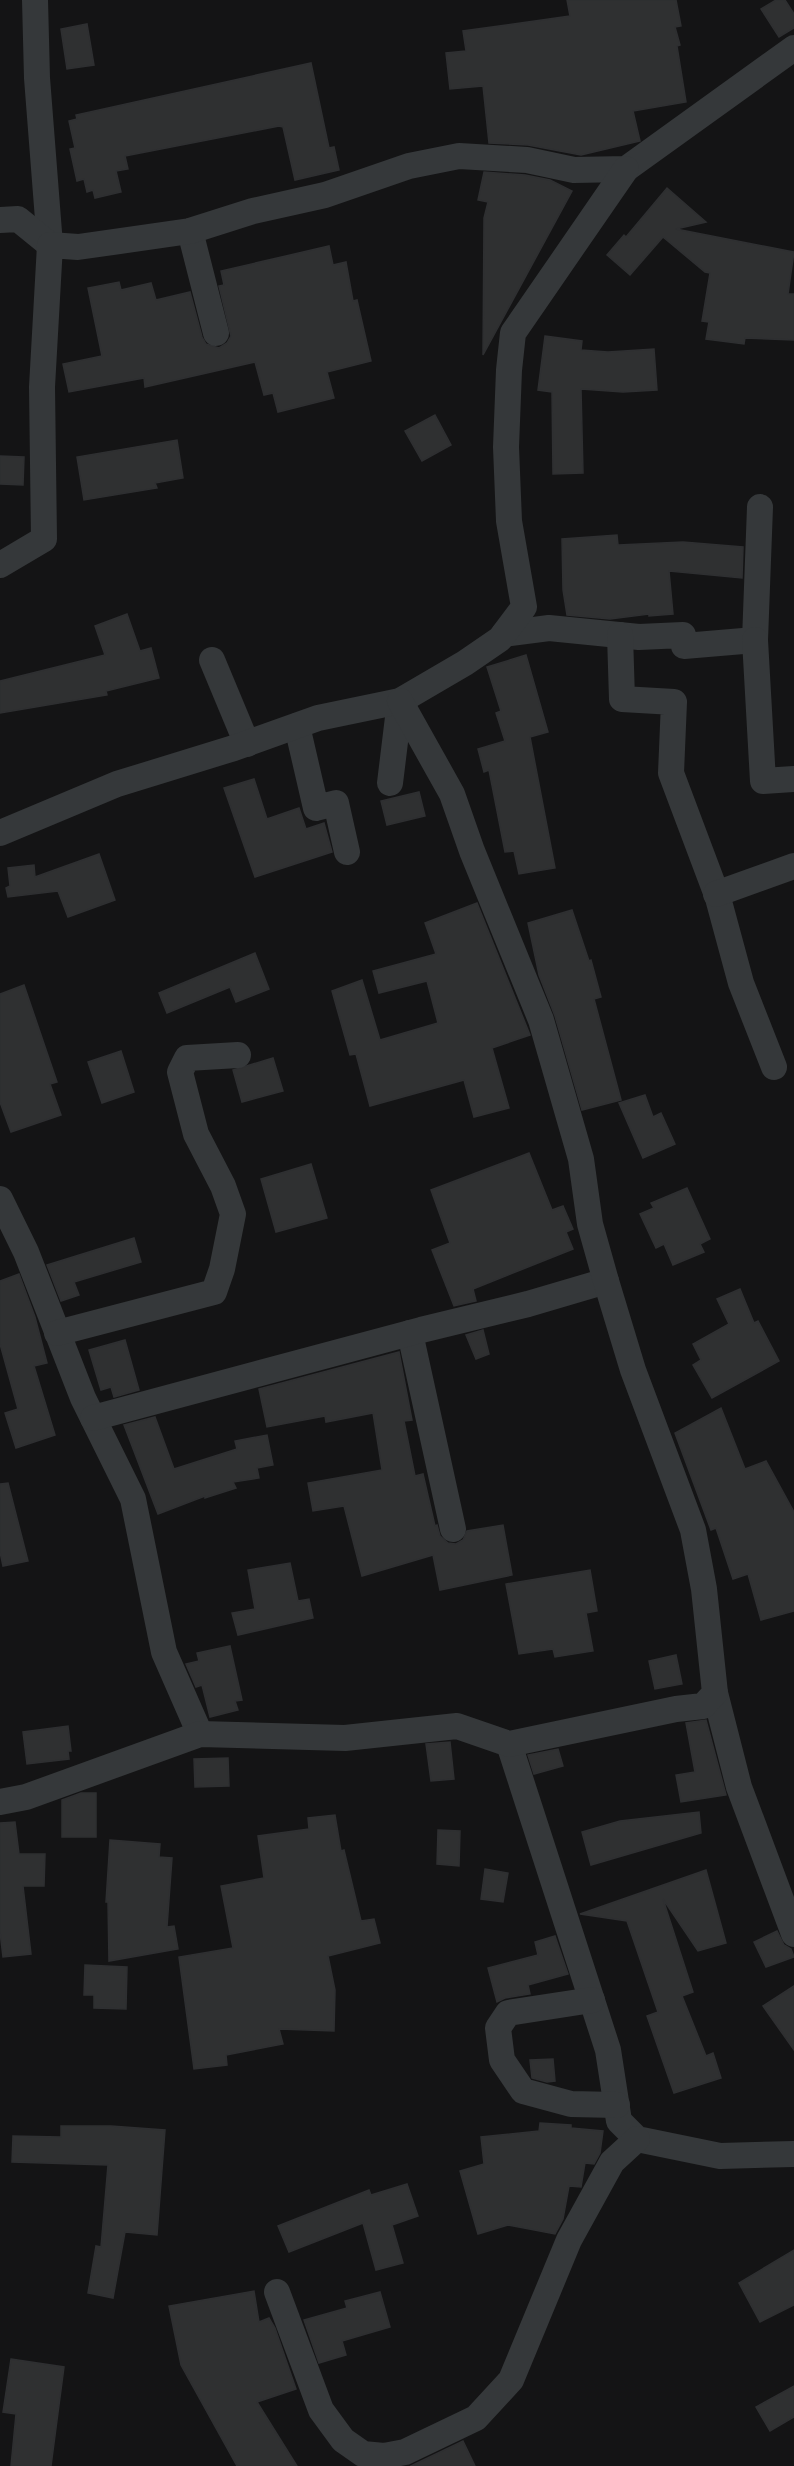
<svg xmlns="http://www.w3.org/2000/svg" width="794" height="2466" viewBox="0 0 794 2466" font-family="Roboto,sans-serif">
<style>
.building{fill:#2f3031;stroke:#2e2f31;stroke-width:1.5}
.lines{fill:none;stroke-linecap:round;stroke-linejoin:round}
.street{stroke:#35383a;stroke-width:26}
</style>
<rect width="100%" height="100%" fill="#141415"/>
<g class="building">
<polygon points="567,0 676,0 681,26 675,27 680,45 677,46 686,102 633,111 640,141 581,155 528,145 489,143 483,86 450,89 446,53 466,51 463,31 570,16"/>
<polygon points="776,0 785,0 794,14 794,28 779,37 761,9"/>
<polygon points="87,24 94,65 67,69 61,29"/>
<polygon points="311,63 329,148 334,147 339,170 295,180 283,127 279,126 125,156 128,169 116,171 121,192 95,198 93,190 87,192 84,179 77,181 70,149 75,148 69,121 77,119 76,115"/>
<polygon points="484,172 525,175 550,180 572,191 483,355 484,218 488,202 478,200"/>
<polygon points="667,188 706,222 676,229 794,252 788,294 794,294 794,340 745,338 744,344 706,339 709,322 702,321 710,273 705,272 663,237 630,275 607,255 624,235 626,237"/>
<polygon points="329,246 333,265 346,262 353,301 357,300 371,361 327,372 334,398 278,412 273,393 264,395 255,362 145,387 144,378 69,392 63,364 102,356 88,288 119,282 121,290 151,283 156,300 190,292 202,337 206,344 219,348 227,343 231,336 219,286 224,285 221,271"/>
<polygon points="545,336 582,341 581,350 608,352 654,349 657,390 623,392 581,389 583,473 553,474 552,392 538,390"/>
<polygon points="435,415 451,445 422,461 405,431"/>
<polygon points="177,440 183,478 155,483 157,488 84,500 77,457"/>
<polygon points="0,456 24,457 23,485 0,484"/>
<polygon points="617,535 618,545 683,542 743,547 742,578 669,571 673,614 649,616 649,614 610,619 567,615 563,590 562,539"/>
<polygon points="127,614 140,651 151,648 159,678 106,691 107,695 0,713 0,681 105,655 95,626"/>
<polygon points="526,655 548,732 530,737 555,868 519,874 514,851 505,852 489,770 484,772 478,749 505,741 496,713 501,711 487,667"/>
<polygon points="254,779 267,819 299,808 306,829 324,823 332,852 255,877 224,788"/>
<polygon points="419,792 425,816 387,825 381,801"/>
<polygon points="99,854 115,900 68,917 58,891 8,897 6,888 10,886 8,868 34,865 35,877"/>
<polygon points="477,903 530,1035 492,1048 509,1108 474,1117 464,1080 370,1106 356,1054 350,1055 332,991 362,980 380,1040 438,1023 427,981 379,993 373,971 436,954 425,923"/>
<polygon points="572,910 589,961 591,960 601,997 594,999 621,1100 582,1110 555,1016 539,975 528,923"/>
<polygon points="255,953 269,989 236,1002 230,987 167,1013 159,993"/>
<polygon points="24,985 57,1082 50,1084 61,1115 11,1132 0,1102 0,994"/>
<polygon points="121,1051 134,1092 102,1103 88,1062"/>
<polygon points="273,1058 283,1091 242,1102 233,1070"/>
<polygon points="645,1095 653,1117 661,1113 675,1144 643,1158 619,1103"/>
<polygon points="529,1153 552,1210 563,1206 573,1229 566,1232 573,1249 473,1289 476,1301 454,1306 432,1250 450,1243 431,1190"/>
<polygon points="311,1164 327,1218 276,1232 261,1179"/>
<polygon points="687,1188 710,1239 700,1244 704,1252 673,1265 664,1244 656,1248 640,1214 654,1208 651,1203"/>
<polygon points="134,1238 141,1262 74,1282 79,1295 61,1301 47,1265"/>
<polygon points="19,1274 35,1317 47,1363 34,1366 55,1435 16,1448 5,1413 18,1409 0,1344 0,1281"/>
<polygon points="740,1289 754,1323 758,1321 779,1361 712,1398 693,1365 701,1360 693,1344 729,1324 717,1299"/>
<polygon points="483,1330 489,1354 476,1359 466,1335"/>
<polygon points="125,1340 139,1390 114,1397 111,1387 101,1390 89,1350"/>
<polygon points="399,1352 412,1420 404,1421 415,1476 423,1474 435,1526 437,1525 440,1536 448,1543 456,1544 463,1540 467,1531 503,1525 512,1575 440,1590 433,1555 362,1576 344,1506 313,1511 308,1483 382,1470 373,1413 326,1422 325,1416 267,1427 259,1389"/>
<polygon points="721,1408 745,1469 766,1461 794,1512 794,1611 761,1620 748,1574 733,1579 716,1528 711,1530 675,1433"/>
<polygon points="155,1417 174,1469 237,1449 235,1441 267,1435 273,1465 257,1468 259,1478 233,1482 236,1488 205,1498 205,1496 158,1514 124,1425"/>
<polygon points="8,1483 28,1561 3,1566 0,1552 0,1484"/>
<polygon points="290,1563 298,1601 309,1599 313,1618 238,1635 232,1613 255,1609 248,1570"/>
<polygon points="590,1570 597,1611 586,1613 593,1651 555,1657 553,1649 519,1654 506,1584"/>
<polygon points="230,1646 242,1700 235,1701 238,1710 210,1717 202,1685 196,1687 186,1664 199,1661 197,1653"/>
<polygon points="676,1655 682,1684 655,1689 649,1661"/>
<polygon points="706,1720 726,1795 681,1802 676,1775 695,1772 686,1723"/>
<polygon points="68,1726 71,1751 68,1751 69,1759 27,1764 23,1732"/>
<polygon points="450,1742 454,1779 431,1781 426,1744"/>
<polygon points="558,1749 563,1766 534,1774 528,1755"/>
<polygon points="228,1758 229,1786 195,1787 194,1759"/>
<polygon points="81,1793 96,1793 96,1837 62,1837 62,1800"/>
<polygon points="699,1812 701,1833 591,1865 582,1832 620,1821"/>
<polygon points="335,1815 341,1851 344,1850 361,1921 374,1919 380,1943 328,1956 335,1990 334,2031 279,2029 283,2044 226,2055 227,2065 194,2069 179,1957 233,1948 221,1886 264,1878 258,1836 309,1829 308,1818"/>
<polygon points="15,1822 19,1854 45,1854 44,1886 23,1886 31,1954 3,1957 0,1932 0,1823"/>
<polygon points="438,1830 460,1831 459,1866 437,1864"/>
<polygon points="110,1840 160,1844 159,1857 172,1858 167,1927 174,1926 178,1949 109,1961 108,1902 106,1902"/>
<polygon points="485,1869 508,1873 503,1902 481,1899"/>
<polygon points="706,1870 726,1943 698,1951 663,1899 693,1992 682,1996 706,2056 713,2053 721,2078 674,2093 647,2016 658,2012 627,1921 580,1914"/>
<polygon points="777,1931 784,1945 791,1949 794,1957 766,1967 754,1942"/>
<polygon points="555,1936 568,1974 528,1985 530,1994 505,1998 497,2002 488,1968 538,1955 535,1942"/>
<polygon points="85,1965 127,1967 126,2009 94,2008 94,1995 84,1995"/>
<polygon points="794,1986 794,2050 763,2006"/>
<polygon points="553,2059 555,2081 547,2082 532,2078 530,2060"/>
<polygon points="540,2123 571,2125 571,2128 603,2131 600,2153 594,2164 585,2163 581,2187 569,2186 563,2219 555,2234 508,2225 478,2234 460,2171 484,2164 481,2137 539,2131"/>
<polygon points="61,2126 111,2126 165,2130 157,2235 125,2232 113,2298 88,2293 96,2246 101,2247 108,2165 12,2162 13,2136 61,2137"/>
<polygon points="407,2184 418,2216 392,2225 403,2263 376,2270 363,2223 289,2252 278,2226 369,2190 371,2195"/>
<polygon points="794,2250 794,2305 760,2322 739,2283"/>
<polygon points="254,2291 259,2322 269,2318 275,2328 296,2389 257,2402 297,2466 237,2466 181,2365 169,2306"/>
<polygon points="380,2292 390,2327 342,2341 346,2355 319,2363 304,2320 347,2308 345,2301"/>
<polygon points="11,2359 64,2367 51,2466 11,2466 16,2414 3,2412"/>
<polygon points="794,2386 794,2417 770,2431 756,2407"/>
<polygon points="463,2441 475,2466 410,2466 411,2466"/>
</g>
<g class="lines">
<g class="street">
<polyline points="35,0 37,78 50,245"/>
<polyline points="0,220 18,219 50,245"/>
<polyline points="190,231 216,333"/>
<polyline points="0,565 44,539 42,387 50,245 78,247 190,231 253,211 325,195 409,166 459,156 527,160 574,170 626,169 794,48"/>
<polyline points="504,634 549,628 639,637 683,635 684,646 755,640 760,507"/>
<polyline points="620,635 622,699 674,702 671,773 718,898 741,983 774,1067"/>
<polyline points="755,640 763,781 794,779"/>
<polyline points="212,660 247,744"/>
<polyline points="297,726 316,808 336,803 347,852"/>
<polyline points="390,783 400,701"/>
<polyline points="0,833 117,784 234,748 318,718 400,701 465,663 500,639 524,607 509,521 506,447 509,370 513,333 626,169"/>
<polyline points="716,894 794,866"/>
<polyline points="0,1199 26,1252 83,1398 133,1499 164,1652 200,1734"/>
<polyline points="57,1333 214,1292 222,1269 233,1214 223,1186 196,1134 180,1072 187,1058 238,1055"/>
<polyline points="410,1333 453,1529"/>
<polyline points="93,1418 421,1330 528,1304 606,1281"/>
<polyline points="715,1693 739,1787 794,1934"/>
<polyline points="509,1744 608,2050 619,2121 637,2139 720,2156 794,2154"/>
<polyline points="0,1802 26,1797 200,1734 345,1738 457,1726 509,1744 676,1709 703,1706 715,1693 704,1589 693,1530 633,1370 606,1281 590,1224 581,1159 541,1020 472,851 452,794 400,701"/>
<polyline points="592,2000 508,2013 498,2028 502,2060 523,2091 571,2104 617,2105"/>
<polyline points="277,2292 321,2410 343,2440 363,2454 384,2456 405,2452 476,2418 511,2380 569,2240 612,2162 637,2139"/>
</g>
</g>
</svg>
